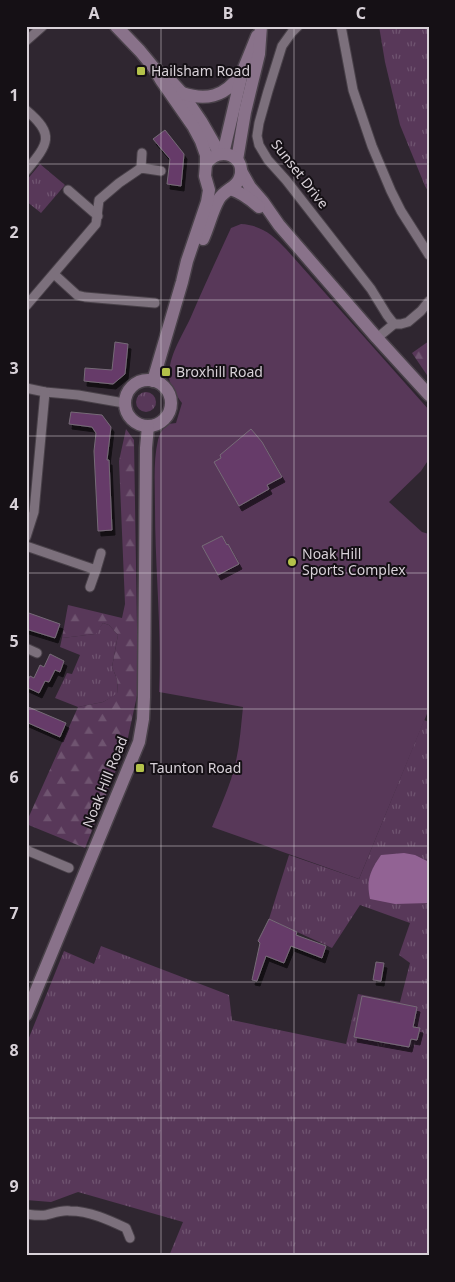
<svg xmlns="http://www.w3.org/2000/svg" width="455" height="1282" viewBox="0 0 455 1282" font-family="'Noto Sans',sans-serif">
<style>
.grass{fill:url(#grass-tufts)}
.forest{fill:url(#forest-firs)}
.pitch{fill:#583859}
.water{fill:#926394}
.building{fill:#663a69;stroke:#766b77;filter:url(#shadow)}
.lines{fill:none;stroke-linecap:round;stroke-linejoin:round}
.street-casing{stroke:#494149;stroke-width:11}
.secondary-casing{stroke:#494149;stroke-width:15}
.street{stroke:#7c707c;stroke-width:9}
.secondary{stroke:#89728a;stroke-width:12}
.grid{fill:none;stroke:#d8d1d8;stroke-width:1;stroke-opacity:0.55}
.poi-dot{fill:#b4c24a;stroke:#151015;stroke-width:2}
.labels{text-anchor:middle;stroke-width:4;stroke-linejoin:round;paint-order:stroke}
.poi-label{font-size:14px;fill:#d8d1d8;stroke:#151015;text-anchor:start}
.street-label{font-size:14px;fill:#d8d1d8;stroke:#151015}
.neatline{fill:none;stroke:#d8d1d8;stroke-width:2}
.grid-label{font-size:16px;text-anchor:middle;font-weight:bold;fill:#d8d1d8}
</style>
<defs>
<pattern id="grass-tufts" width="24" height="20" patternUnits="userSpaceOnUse" patternTransform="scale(1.25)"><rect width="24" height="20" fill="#583859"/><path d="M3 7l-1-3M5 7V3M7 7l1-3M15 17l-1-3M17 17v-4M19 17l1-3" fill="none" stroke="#6f5470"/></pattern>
<pattern id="forest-firs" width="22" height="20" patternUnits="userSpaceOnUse" patternTransform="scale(1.25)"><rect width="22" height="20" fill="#583859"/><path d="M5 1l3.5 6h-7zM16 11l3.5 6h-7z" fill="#6f5470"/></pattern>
<filter id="shadow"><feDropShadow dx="3" dy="5" stdDeviation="0" flood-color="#0009"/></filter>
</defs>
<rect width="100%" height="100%" fill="#2f2630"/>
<g class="grass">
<polygon points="379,26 429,26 429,193 425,186 400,125 385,62"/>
<polygon points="40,164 65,185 41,213 26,201 26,181"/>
<circle cx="146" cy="402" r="10"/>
<polygon points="103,623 109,625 118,635 112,667 117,679 118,694 103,702 78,707 55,698 67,673 72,674 80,655 60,647 62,638 95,634"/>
<polygon points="424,720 429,722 429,1256 169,1256 183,1222 78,1192 51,1202 26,1200 26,1045 64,951 94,964 101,946 229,995 232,1020 346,1044 358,994 400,1002 410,963 399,955 410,923 360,905 332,948 269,919 289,855 359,879"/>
</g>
<g class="forest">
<polygon points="429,341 429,378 412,353"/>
<polygon points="126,429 134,440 138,691 127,742 85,848 26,824 26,823 78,707 103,702 118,693 117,679 112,667 118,635 109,625 103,623 96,634 62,638 68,605 122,618 125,604 119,461"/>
</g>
<path class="pitch" d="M241 224C261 225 273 235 286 249L429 410V459L421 471 389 502 422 532 429 534V709L359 879 212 827C221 805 231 784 236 761 240 743 241 725 243 707L159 692C162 631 155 570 155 508 155 485 153 462 158 440 160 433 163 428 168 424L176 423 182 403C178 398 169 384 169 377 169 355 181 338 190 319 203 289 217 258 231 228Z"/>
<path class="water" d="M404 853 415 855 429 862V903L395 904 370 899C366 880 370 871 381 855Z"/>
<g class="building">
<polygon points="165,130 184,154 181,186 167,184 170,159 153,139"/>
<polygon points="115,342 128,344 125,374 113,384 84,381 85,368 112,370"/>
<polygon points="71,412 102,415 111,427 107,460 109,460 112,530 98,531 94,451 96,433 92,427 69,424"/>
<polygon points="251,429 262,442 282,477 267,485 269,489 239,506 214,462 221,458 220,455"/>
<polygon points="222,536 227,545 228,544 239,564 218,575 202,546"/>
<polygon points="26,612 60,624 55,638 26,629"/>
<polygon points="50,654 64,661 60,672 55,670 49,682 45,681 39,693 26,687 26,684 30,676 34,678 40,665 44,667"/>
<polygon points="26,706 66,723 60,737 26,722"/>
<polygon points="269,919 297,932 296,935 326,946 322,958 291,946 284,963 266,956 257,981 252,980 260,943 258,941"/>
<polygon points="376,962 384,963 381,981 373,980"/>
<polygon points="362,996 417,1007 413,1027 420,1028 417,1040 411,1039 409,1047 354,1037"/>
</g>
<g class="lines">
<defs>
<g id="street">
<polyline points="298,26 292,32 282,46 268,91 259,123 257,136 259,145 268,160 286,180 371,289 387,315 394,324"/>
<polyline points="341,26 353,90 372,146 391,191 401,211 429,255"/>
<polyline points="26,41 43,26"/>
<path d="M26 110C56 135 48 144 26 171"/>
<polyline points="141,168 142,153"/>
<polyline points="68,190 98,216"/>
<polyline points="54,274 77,295 85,297 155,303"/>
<polyline points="26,306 96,224 99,200 119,183 141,168 161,171"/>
<polyline points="377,338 394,324 401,324 408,322 421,311 429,301"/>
<polyline points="26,388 45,392 78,395 124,403"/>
<polyline points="26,537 34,512 45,392"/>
<polyline points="26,546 96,570 101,553"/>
<polyline points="90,587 96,570"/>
<polyline points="26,648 37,653"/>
<polyline points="26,850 69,868"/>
<path d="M26 1214C33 1215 39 1216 46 1215 54 1213 61 1210 70 1211 90 1211 109 1220 126 1228L130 1238"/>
</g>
<g id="secondary">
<polyline points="116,26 140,51 154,68 171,81 182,93 201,121 220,154"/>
<path d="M182 93C206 101 225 97 240 75"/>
<polyline points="223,154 242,73 257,36"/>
<polyline points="237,160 245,112 259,54 261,26"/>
<polyline points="241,171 250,187 263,202 279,225 377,338 429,395"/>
<path d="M230 189C241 192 250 199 259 207"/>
<path d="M203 239C209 226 212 211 219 199 225 189 237 188 240 177 247 157 220 144 206 164"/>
<circle cx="148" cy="403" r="23"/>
<polyline points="153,381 182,282 187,261 207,202 209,190 205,176 206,164 206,155 201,141 193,126 161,80 154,68"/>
<polyline points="26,1015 139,742 143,719 144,697 146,448 148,426"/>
</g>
</defs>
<use href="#street" class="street-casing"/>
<use href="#secondary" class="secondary-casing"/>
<use href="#street" class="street"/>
<use href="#secondary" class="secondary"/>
</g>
<path class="grid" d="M161 26V1256M294 26V1256M26 164H429M26 300H429M26 436H429M26 573H429M26 709H429M26 846H429M26 982H429M26 1118H429"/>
<g class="poi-dot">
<rect x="136" y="66" width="10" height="10" rx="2.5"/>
<rect x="161" y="367" width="10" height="10" rx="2.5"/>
<circle cx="292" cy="562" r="5"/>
<rect x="135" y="763" width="10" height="10" rx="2.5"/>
</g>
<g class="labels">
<g class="poi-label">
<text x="151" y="76">Hailsham Road</text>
<text x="176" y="377">Broxhill Road</text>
<text x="302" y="559">Noak Hill<tspan x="302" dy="16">Sports Complex</tspan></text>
<text x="150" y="773">Taunton Road</text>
</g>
<g class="street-label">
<text transform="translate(300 174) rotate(52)" y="5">Sunset Drive</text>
<text transform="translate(105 782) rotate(-68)" y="5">Noak Hill Road</text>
</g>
</g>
<rect width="455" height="1282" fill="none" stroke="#151015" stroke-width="55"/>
<rect x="28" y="28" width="400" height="1226" class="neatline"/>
<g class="grid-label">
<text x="94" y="19">A</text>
<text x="228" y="19">B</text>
<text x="361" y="19">C</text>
<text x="14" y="101">1</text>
<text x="14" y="238">2</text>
<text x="14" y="374">3</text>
<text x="14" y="510">4</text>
<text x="14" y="647">5</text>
<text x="14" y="783">6</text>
<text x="14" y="919">7</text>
<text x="14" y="1056">8</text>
<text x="14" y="1192">9</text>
</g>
</svg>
